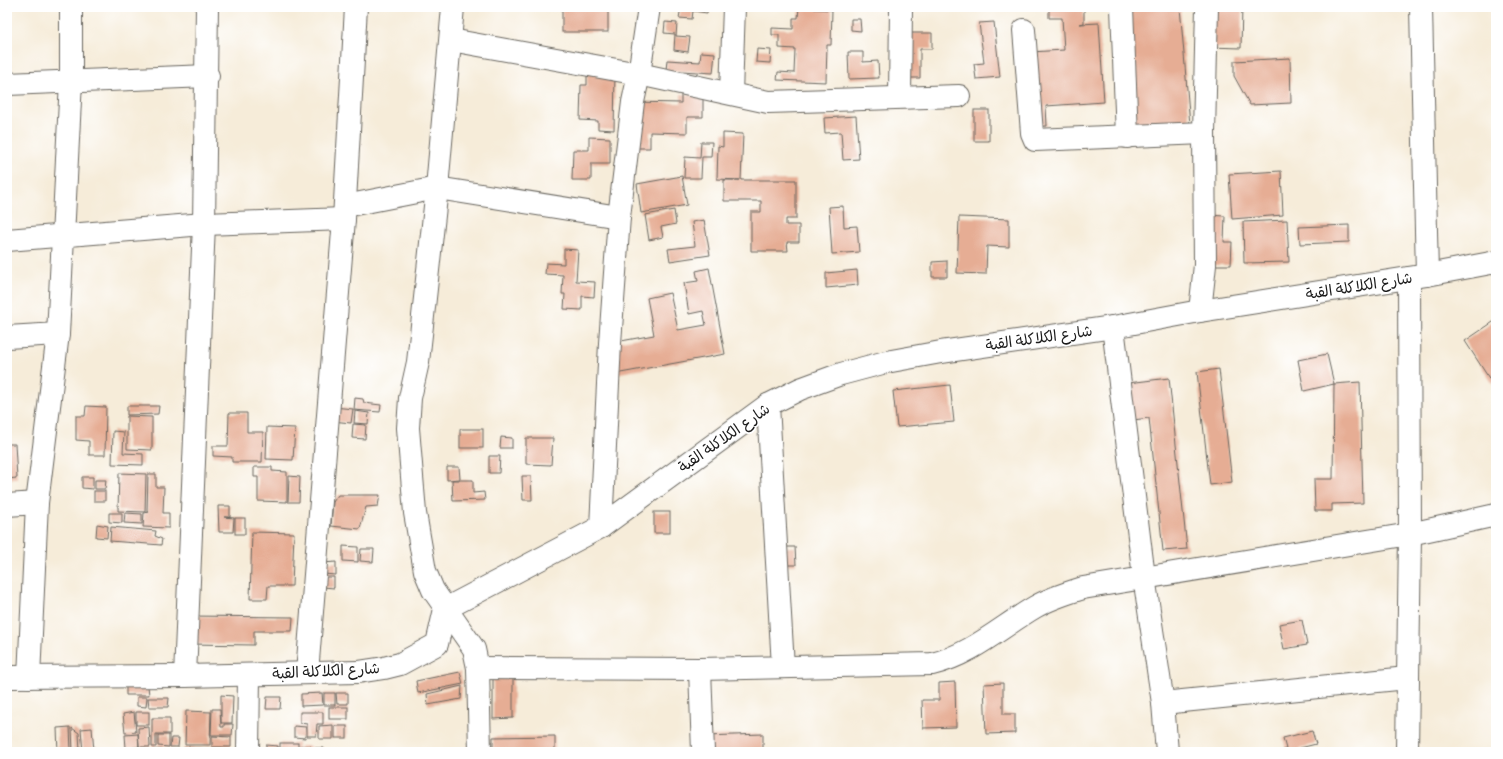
<svg xmlns="http://www.w3.org/2000/svg" width="1503" height="759" viewBox="0 0 1503 759" font-family="Dekko,'Playpen Sans Arabic',sans-serif">
<style>
.building{fill:#e6ad94}
.lines{fill:none;stroke-linecap:round;stroke-linejoin:round}
.minor-casing{stroke:#68655e;stroke-width:24}
.minor{stroke:#fff;stroke-width:22}
.labels{text-anchor:middle;stroke-width:3.5;stroke-linejoin:round;paint-order:stroke}
.street-label{font-size:15px;fill:#1c1c1c;stroke:#fff}
</style>
<rect width="100%" height="100%" fill="#fff"/>
<filter id="ink" filterUnits="userSpaceOnUse"><feTurbulence type="fractalNoise" baseFrequency=".025" numOctaves="2"/><feDisplacementMap in="SourceGraphic" scale="8" xChannelSelector="R" yChannelSelector="G"/><feConvolveMatrix kernelMatrix="1 2 1 2 8 2 1 2 1" color-interpolation-filters="sRGB"/></filter>
<filter id="wash" filterUnits="userSpaceOnUse"><feTurbulence type="fractalNoise" baseFrequency=".012" numOctaves="4" result="noise"/><feDisplacementMap in="SourceGraphic" scale="16" xChannelSelector="R" yChannelSelector="G"/><feGaussianBlur stdDeviation="0.9" result="paint"/><feColorMatrix in="noise" values="0 0 0 0 0 0 0 0 0 0 0 0 0 0 0 0 0 1.4 0 .05"/><feComposite in="paint" operator="in"/></filter>
<g filter="url(#wash)">
<rect width="100%" height="100%" fill="#f6ecd9"/>
<g id="blocks">
<g class="building">
<rect x="562" y="7" width="46" height="25"/>
<polygon points="681,7 708,7 707,13 693,11 692,19 679,18"/>
<polygon points="799,7 814,7 814,9 832,10 831,45 827,45 826,82 777,80 778,72 794,73 795,49 779,48 779,35 772,35 772,28 793,29 793,18 798,18"/>
<polygon points="1049,7 1084,7 1084,23 1080,24 1099,23 1104,102 1046,106 1047,126 1035,126 1031,52 1064,50 1062,18 1049,18"/>
<polygon points="1124,7 1180,7 1190,125 1132,129"/>
<polygon points="1209,7 1242,7 1241,48 1209,47"/>
<polygon points="851,19 860,19 861,31 851,30"/>
<polygon points="665,22 677,23 676,36 690,37 688,52 674,50 675,34 664,33"/>
<polygon points="994,22 1000,77 976,79 974,64 984,63 979,23"/>
<polygon points="903,33 932,33 932,49 920,49 920,78 904,78"/>
<polygon points="757,49 771,50 770,63 756,62"/>
<polygon points="701,52 715,53 713,73 666,70 667,60 700,62"/>
<polygon points="848,52 863,52 863,62 878,61 879,78 849,79"/>
<polygon points="1290,58 1291,103 1250,105 1234,76 1234,61"/>
<polygon points="587,71 615,72 614,130 598,129 598,121 580,120 581,85 587,85"/>
<polygon points="681,94 703,95 703,117 687,117 687,133 650,132 650,148 632,148 633,102 681,103"/>
<rect x="974" y="110" width="15" height="31"/>
<polygon points="856,116 859,159 843,160 841,132 825,133 824,118"/>
<polygon points="723,133 743,134 741,180 796,180 796,219 786,219 786,225 799,225 799,242 787,242 788,251 751,251 751,212 761,212 761,201 724,201 724,180 740,180 717,179 718,146 723,147"/>
<polygon points="589,137 610,138 610,164 591,164 591,180 572,180 573,150 589,150"/>
<polygon points="701,142 712,142 711,157 702,157 701,178 684,178 685,157 700,158"/>
<polygon points="1281,171 1283,215 1232,219 1229,174"/>
<polygon points="682,176 687,205 641,213 637,184"/>
<polygon points="843,206 844,227 857,226 859,252 832,254 829,207"/>
<polygon points="674,210 676,224 661,227 663,237 649,240 645,215"/>
<polygon points="1206,215 1225,216 1224,242 1232,242 1231,265 1205,265"/>
<polygon points="959,217 1009,219 1009,247 987,246 986,274 957,273"/>
<polygon points="704,220 710,255 670,261 668,249 695,246 692,222"/>
<polygon points="1287,220 1289,262 1244,263 1243,222"/>
<polygon points="1349,225 1349,242 1300,244 1299,227"/>
<polygon points="564,249 578,250 576,281 595,282 594,297 582,296 582,310 564,309 565,294 562,294 563,275 545,274 546,263 564,264"/>
<polygon points="947,261 947,277 932,277 932,262"/>
<polygon points="709,268 725,354 615,374 610,343 654,335 647,298 670,293 678,330 706,325 703,311 689,314 684,283 698,281 696,271"/>
<polygon points="857,270 858,285 826,288 826,273"/>
<polygon points="1496,320 1496,389 1465,341"/>
<polygon points="1327,354 1334,384 1304,391 1298,360"/>
<polygon points="1219,369 1232,482 1210,485 1197,372"/>
<polygon points="1169,378 1187,549 1163,551 1149,418 1133,420 1128,383"/>
<polygon points="1360,382 1363,503 1332,504 1332,511 1315,511 1314,479 1333,479 1334,384"/>
<polygon points="950,385 954,422 897,427 893,391"/>
<polygon points="355,398 363,399 364,403 381,405 380,412 354,410"/>
<polygon points="86,406 106,407 105,455 89,455 89,441 76,440 76,416 85,416"/>
<polygon points="127,406 159,406 158,414 127,415"/>
<polygon points="334,407 353,409 351,423 332,421"/>
<polygon points="355,411 369,413 368,424 354,423"/>
<polygon points="229,413 247,413 247,432 263,432 262,462 232,462 232,457 213,456 213,446 228,446"/>
<polygon points="127,416 152,417 152,450 127,449"/>
<polygon points="353,424 366,425 365,439 352,438"/>
<polygon points="267,427 295,428 293,460 266,459"/>
<rect x="460" y="429" width="23" height="19"/>
<polygon points="113,431 124,432 123,453 143,454 143,465 112,464"/>
<polygon points="501,437 512,438 512,448 500,448"/>
<polygon points="526,438 553,438 551,465 526,464"/>
<polygon points="7,444 15,444 17,478 7,479"/>
<polygon points="489,456 500,456 499,473 489,473"/>
<polygon points="254,467 272,467 272,471 287,472 287,502 258,501 258,477 254,477"/>
<polygon points="447,467 459,467 460,479 447,480"/>
<polygon points="119,473 146,474 145,512 118,511"/>
<polygon points="148,474 156,474 156,487 164,487 163,513 169,513 169,528 143,527 144,513 149,512 147,512"/>
<polygon points="289,476 300,477 299,502 288,502"/>
<polygon points="522,476 531,476 532,500 523,500"/>
<polygon points="82,477 93,477 93,489 82,488"/>
<polygon points="95,480 106,480 105,489 95,489"/>
<polygon points="452,480 473,480 473,493 484,492 485,500 453,501"/>
<rect x="94" y="491" width="11" height="10"/>
<polygon points="338,495 380,495 378,506 366,507 360,529 331,526 333,502"/>
<polygon points="218,506 230,506 230,517 224,517 234,518 233,532 219,532"/>
<rect x="654" y="512" width="16" height="21"/>
<polygon points="109,513 122,513 122,523 109,522"/>
<polygon points="125,513 142,514 142,524 124,523"/>
<rect x="235" y="518" width="10" height="16"/>
<polygon points="97,524 108,526 107,538 96,537"/>
<polygon points="111,527 156,531 155,536 162,539 161,545 110,541"/>
<polygon points="252,532 294,533 292,586 268,586 267,599 250,599"/>
<polygon points="343,546 358,547 358,562 343,561"/>
<polygon points="781,547 795,547 796,565 782,565"/>
<polygon points="361,549 374,549 373,562 360,561"/>
<polygon points="336,562 336,575 323,574 323,563"/>
<polygon points="323,577 334,577 334,588 323,587"/>
<polygon points="189,616 293,617 292,631 254,631 254,645 189,644"/>
<polygon points="1302,620 1307,645 1284,649 1279,624"/>
<polygon points="460,672 463,684 418,693 416,681"/>
<polygon points="493,678 513,678 513,718 493,719"/>
<polygon points="955,682 956,727 923,728 922,700 939,700 939,683"/>
<polygon points="1003,683 1003,714 1015,714 1015,733 986,734 984,684"/>
<polygon points="126,686 148,686 149,695 126,695"/>
<polygon points="462,686 461,699 428,705 427,694"/>
<polygon points="322,693 323,705 301,706 301,694"/>
<rect x="324" y="693" width="11" height="12"/>
<polygon points="336,693 348,693 348,704 337,704"/>
<polygon points="221,695 233,696 232,723 221,723"/>
<polygon points="137,697 147,697 146,707 137,706"/>
<polygon points="267,697 281,697 280,709 266,709"/>
<polygon points="148,698 169,698 168,707 149,707"/>
<rect x="329" y="707" width="19" height="12"/>
<polygon points="212,709 220,709 221,727 224,727 224,724 233,724 232,735 211,735"/>
<polygon points="186,711 211,712 210,745 185,745"/>
<polygon points="134,712 136,732 125,733 123,714"/>
<rect x="136" y="712" width="13" height="13"/>
<polygon points="300,712 323,712 323,724 317,724 316,736 307,736 307,724 300,723"/>
<polygon points="152,718 170,718 170,734 156,734 156,747 152,747"/>
<polygon points="333,725 333,739 319,739 319,726"/>
<polygon points="294,726 306,727 305,738 294,737"/>
<rect x="335" y="726" width="12" height="12"/>
<polygon points="70,727 71,752 58,752 57,728"/>
<polygon points="149,727 150,747 139,747 138,728"/>
<polygon points="72,728 79,733 80,751 73,752"/>
<polygon points="92,728 94,751 83,752 81,729"/>
<polygon points="1312,731 1316,744 1300,748 1301,752 1279,752 1286,749 1283,738"/>
<polygon points="138,734 139,747 126,748 125,735"/>
<polygon points="763,734 763,752 705,752 705,736"/>
<polygon points="158,735 169,735 169,747 158,746"/>
<polygon points="212,736 231,737 231,747 212,747"/>
<polygon points="555,736 555,752 493,752 493,737"/>
<polygon points="171,738 179,738 178,747 170,747"/>
<rect x="280" y="743" width="18" height="9"/>
<polygon points="266,745 278,746 278,752 266,752"/>
<rect x="300" y="746" width="10" height="6"/>
<rect x="184" y="748" width="26" height="4"/>
<polygon points="312,748 324,748 325,752 312,752"/>
<polygon points="169,749 169,752 152,752 152,750"/>
</g>
</g>
</g>
<g filter="url(#ink)">
<use href="#blocks" fill-opacity="0" stroke="#68655e" stroke-width="1"/>
<g class="lines">
<defs>
<g id="minor">
<polyline points="453,7 437,188 418,362 410,398 408,428 415,513 425,571 433,590 474,649 478,668 480,752"/>
<polyline points="1122,7 1127,137"/>
<polyline points="1421,7 1427,275"/>
<polyline points="1024,30 1032,133 1035,140 1204,133"/>
<polyline points="451,40 639,74 768,102 959,96"/>
<polyline points="7,84 208,76"/>
<polyline points="731,93 734,7"/>
<polyline points="900,97 901,7"/>
<polyline points="345,206 437,188 619,217"/>
<polyline points="7,240 204,224 344,219"/>
<polyline points="1200,311 1205,265 1204,133 1207,7"/>
<polyline points="1113,327 1144,577 1163,703 1167,752"/>
<polyline points="7,337 58,334"/>
<polyline points="768,405 783,667"/>
<polyline points="7,505 37,503"/>
<polyline points="601,527 610,343 619,217 633,102 639,74 649,7"/>
<path d="M478 668 700 669 932 664C971 655 1001 627 1035 607 1050 598 1067 593 1083 588L1410 534 1496 515"/>
<polyline points="700,669 703,752"/>
<polyline points="307,673 344,219 356,7"/>
<polyline points="185,676 204,224 207,7"/>
<polyline points="7,677 185,676 358,672 384,668 400,664 437,644 445,609 601,527 768,405 800,389 841,374 886,362 941,352 1113,327 1200,311 1427,275 1496,262"/>
<polyline points="29,677 37,503 58,334 71,81 71,7"/>
<polyline points="1163,703 1407,678"/>
<polyline points="248,752 249,675"/>
<polyline points="1407,752 1410,534 1409,278"/>
</g>
</defs>
<use href="#minor" class="minor-casing"/>
<use href="#minor" class="minor"/>
</g>
</g>
<g class="labels">
<g class="street-label">
<text transform="translate(1359 286) rotate(-9)" y="5">شارع الكلاكلة القبة</text>
<text transform="translate(1039 338) rotate(-8)" y="5">شارع الكلاكلة القبة</text>
<text transform="translate(724 438) rotate(-35)" y="5">شارع الكلاكلة القبة</text>
<text transform="translate(326 671) rotate(-3)" y="5">شارع الكلاكلة القبة</text>
</g>
</g>
<rect width="1503" height="759" fill="none" stroke="#fff" stroke-width="24"/>
</svg>
